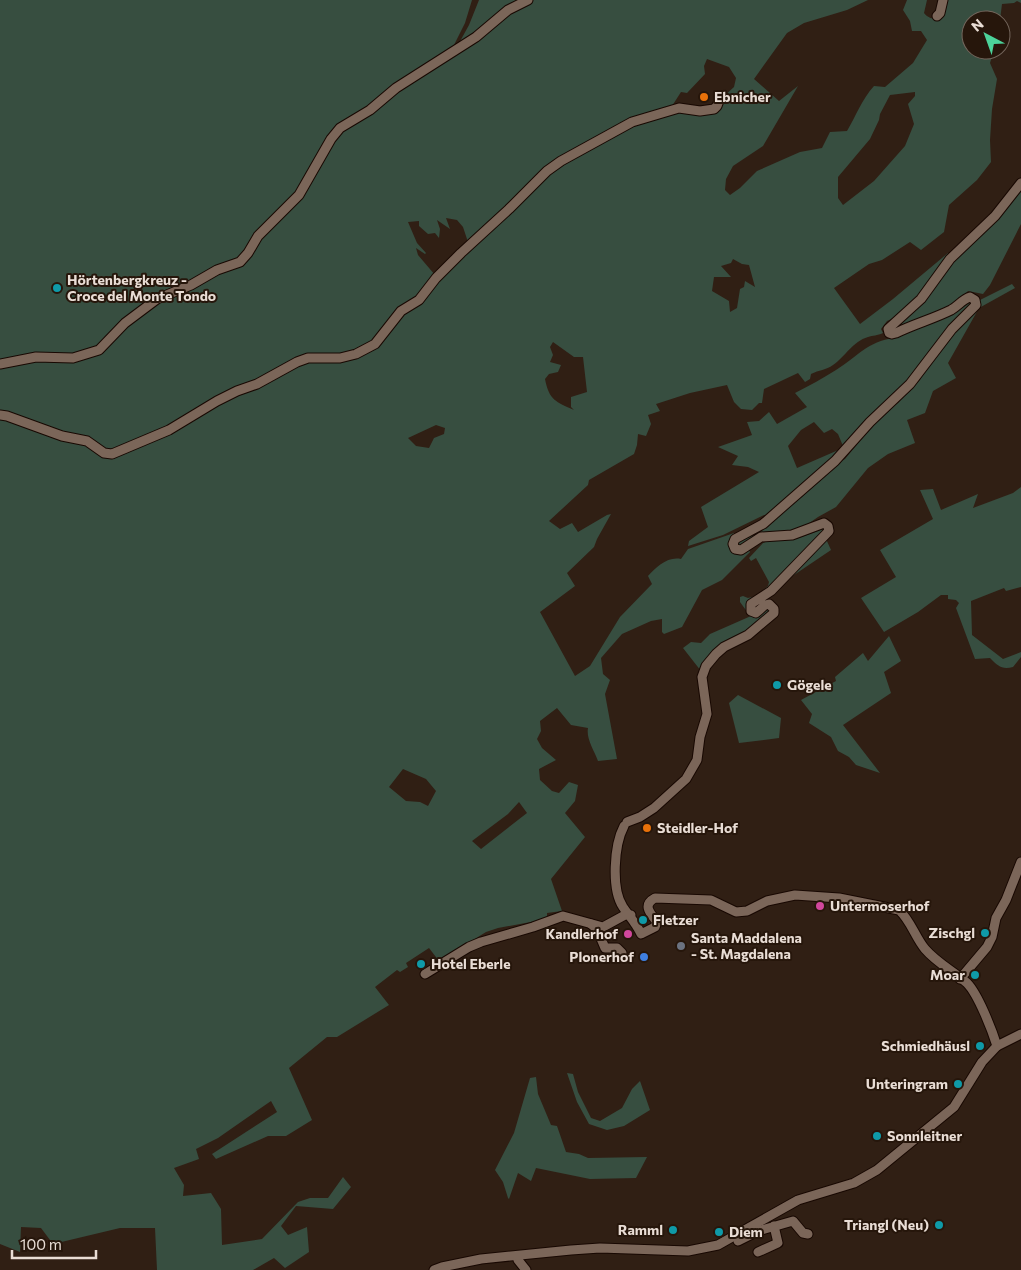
<svg xmlns="http://www.w3.org/2000/svg" width="1021" height="1270" viewBox="0 0 1021 1270" font-family="Commissioner,sans-serif">
<style>
.green{fill:#374e40;fill-rule:evenodd}
.lines{fill:none;stroke-linecap:round;stroke-linejoin:round}
.minor-casing{stroke:#180802;stroke-width:11}
.minor{stroke:#7b6659;stroke-width:9}
.food-dot{fill:#e8710a;stroke:#26160b;stroke-width:2}
.culture-dot{fill:#0f9aa8;stroke:#26160b;stroke-width:2}
.hotel-dot{fill:#d1479c;stroke:#26160b;stroke-width:2}
.worship-dot{fill:#6b7280;stroke:#26160b;stroke-width:2}
.shop-dot{fill:#3f7fe0;stroke:#26160b;stroke-width:2}
.labels{text-anchor:middle;stroke-width:4;stroke-linejoin:round;paint-order:stroke}
.poi-label{font-size:14px;font-weight:bold;fill:#e9ddd5;stroke:#26160b;text-anchor:start}
</style>
<rect width="100%" height="100%" fill="#301f14"/>
<g class="green">
<polygon points="0,0 472,0 465,23 452,49 339,127 297,194 238,260 156,298 108,339 86,353 0,361"/>
<path d="M479 0H868L847 10 804 23 787 33 754 79 779 101 798 86 763 146 733 166 726 179 725 190 730 195 740 188 757 171 800 152 822 148 830 132 847 131C856 116 862 99 874 86L885 87 913 63 927 40 921 31H912L910 21 903 10 907 0H927L924 13C929 19 933 19 940 18L945 0H1021V3L1017 1 1014 3 1002 4 1000 20H971V50H994L990 63 997 79 992 109 990 140 991 162 977 180 949 205 944 232 921 250 910 242 882 260 869 264 834 288 860 324 893 299 948 253 950 255 924 287 914 301 896 317 887 321 881 329 883 333C877 336 873 335 868 337 853 341 845 357 833 365 826 370 819 370 811 374L810 379 805 382 798 373 764 389 762 403H759L752 410 741 409 734 402 727 385 690 393 656 404 660 411 648 415 651 424 646 436 638 434 637 445 634 454 589 480 588 485 549 521 560 529 572 523 578 532 607 515 611 514 597 539 594 547 567 573 575 586 540 612 575 676 590 666 620 617 652 584 648 576C656 567 668 556 681 559L688 549 734 533 735 535 730 538C729 546 732 550 739 553L749 550 750 552 722 580 702 590 682 627 664 634 662 632V619L651 621 622 634 601 658 603 674 610 680 605 694 617 759 598 761C594 750 586 739 588 728L571 725 557 708 540 721 541 731 537 739 542 748 556 760 539 769 540 780 552 791 559 793 569 782 578 785 575 801 565 813 585 837 551 879 562 911 547 913V919L498 928 486 932 439 961 429 948 406 963 408 967 400 972 397 970 375 987 389 1005 337 1037H327L289 1068 312 1120 286 1136H268L216 1159 212 1154 277 1112 271 1101 218 1138 196 1149 199 1159 174 1168 184 1185 183 1196 211 1193 221 1209 222 1245 262 1239 298 1202 310 1198H328L343 1177 351 1187 333 1209 296 1206 281 1226 288 1235 307 1227 309 1252 285 1268 274 1258 253 1270H157L155 1228H120L53 1244 41 1228 21 1227 20 1252 0 1244V417L7 418 61 438 86 443 106 458 126 452 169 432 219 402 238 393 258 386 301 362 311 360 340 359 357 355 376 346 404 312 420 303 438 279 463 253 513 208 548 173 563 163 633 124 680 110 697 113 716 110 723 97 734 87 736 78 729 67 707 59 704 66 705 74 687 93 681 92 672 106 630 120 561 157 546 169 507 207 468 242 463 227 457 220 446 218 450 229 437 220 440 229 439 238 435 233 428 234 419 226V221L408 222 417 243 426 253 425 254 416 248 418 255 435 275 417 299 399 310 374 342 356 352 340 355 308 356 296 359 281 369 218 397 168 428 114 450 104 451 89 439 64 434 9 413H0V367L35 360 73 361 87 358 100 352 112 342 126 325 158 302 189 289 217 272 241 264 250 255 260 237 300 197 325 158 333 141 343 130 371 112 398 90 477 39 497 22 495 18 475 35 458 45 469 25ZM915 92V96L908 104 914 124 905 146 874 181 843 205 838 198V177L870 139 879 120 880 114 890 95ZM733 259 742 264 749 265 755 287 745 281 744 287 740 289 737 308 730 312 729 301 712 291 714 277H731L721 266 731 263ZM553 342 574 357H583L587 392 571 397V407L574 410C556 402 549 400 545 379L549 374 558 372 561 365 550 362 553 355 550 347ZM436 425 445 428 444 434 434 438 429 448 416 446 408 438ZM403 769 426 779 436 791 428 806 420 802 406 801 389 787ZM519 802 527 813 481 849 472 841 508 814Z"/>
<polygon points="1021,187 1021,224 990,285 983,294 968,291 953,305 904,327 900,326 902,322 952,261"/>
<polygon points="1012,284 1015,288 979,308 948,363 956,378 933,391 925,413 907,420 915,443 888,454 868,468 836,507 818,517 799,530 737,546 739,539 768,527 781,512 803,496 814,482 836,464 845,459 882,414 898,403 909,390 920,380 923,373 978,301"/>
<path d="M966 301 973 302 912 379 843 446 838 434 832 429 824 433 814 422 801 430 788 446 797 468 843 448 770 515H764L723 535 688 546 689 541 708 527 701 507 759 472 748 467 732 465 738 456 718 447 752 435 747 422 759 421 769 412 777 424 807 407 795 393C809 386 823 378 836 370 857 357 868 341 894 338Z"/>
<path d="M1021 487V587L1006 591 1004 588 971 601 972 635 1003 659 1021 652V657L1013 667C1002 670 998 666 990 658L975 659 956 608 959 603 956 600 948 599V595H941L918 612 884 632 861 598 896 577 880 550 933 519 920 490 933 489 941 510 978 494 973 508 1013 493Z"/>
<polygon points="823,529 824,531 776,584 747,604 748,613 740,602 740,597 743,596 748,598 756,596 768,586 769,582 756,558 751,561 749,558 763,543 768,541 799,538"/>
<polygon points="826,539 831,550 791,577 789,575"/>
<path d="M766 609H770L771 611 701 671 683 648 691 642 701 643 710 634 751 616C758 616 761 615 766 609Z"/>
<polygon points="889,636 901,661 884,672 891,693 843,725 880,773 856,765 849,757 838,751 831,737 809,723 812,714 801,700 836,681 835,677 863,653 868,661"/>
<polygon points="738,695 781,718 779,738 739,743 729,703"/>
<polygon points="567,1073 573,1074 578,1092 591,1118 600,1121 622,1108 632,1089 640,1081 650,1110 624,1126 607,1130 589,1124 577,1102"/>
<polygon points="536,1077 538,1094 551,1125 557,1126 566,1152 579,1154 588,1158 647,1157 636,1178 590,1179 536,1168 531,1181 518,1173 509,1199 508,1198 503,1182 495,1170 514,1133 530,1078"/>
</g>
<g class="lines">
<defs>
<g id="minor">
<polyline points="937,16 940,13 943,0"/>
<polyline points="0,364 36,357 73,358 99,350 125,323 157,299 191,285 217,270 240,262 248,253 258,236 299,195 331,139 340,128 370,110 396,88 476,37 508,10 528,0"/>
<polyline points="0,415 7,416 62,436 87,441 104,453 112,454 169,430 217,401 237,391 257,384 297,362 308,358 340,358 356,354 375,344 401,311 419,300 436,278 461,253 509,209 547,171 561,161 632,122 679,108 700,111 714,109 717,106 720,98"/>
<path d="M627 822 640 817 654 808 686 779 697 760 700 737 707 714 702 677 706 666 716 654 724 647 748 635 774 613V609L769 604 765 605 756 613 751 611V604L771 591 829 531 828 526 824 523 792 535 761 537 741 550 735 549 733 544 735 539 763 524 835 461 870 422 910 384 952 329 976 305 975 300 970 297C963 299 958 306 951 310 933 319 914 324 896 333L892 334 889 333 888 329 921 299 950 259 995 216 1021 183"/>
<path d="M624 826C614 845 611 889 623 907 629 916 636 923 641 934L655 927 657 922C650 913 642 905 655 898L711 900 736 912 747 911 767 901 795 895 839 898 899 910C911 921 915 937 925 949 937 963 953 971 967 983 978 994 992 1030 997 1046"/>
<polyline points="591,924 597,929 605,948 617,948 622,953"/>
<polyline points="425,974 469,947 481,942 533,927 563,916 603,927 625,915 631,915"/>
<polyline points="960,979 987,947 992,937 996,918 1006,900 1021,862"/>
<polyline points="738,1241 758,1231 793,1221 803,1233 808,1234"/>
<polyline points="758,1252 778,1243 774,1226"/>
<polyline points="517,1256 518,1260 526,1270"/>
<polyline points="434,1270 442,1267 481,1259 571,1250 600,1248 688,1251 718,1245 798,1200 854,1183 877,1170 954,1107 982,1062 997,1046 1021,1034"/>
</g>
</defs>
<use href="#minor" class="minor-casing"/>
<use href="#minor" class="minor"/>
</g>
<g class="food-dot">
<circle cx="704" cy="97" r="5"/>
<circle cx="647" cy="828" r="5"/>
</g>
<g class="culture-dot">
<circle cx="57" cy="288" r="5"/>
<circle cx="777" cy="685" r="5"/>
<circle cx="643" cy="920" r="5"/>
<circle cx="985" cy="933" r="5"/>
<circle cx="421" cy="964" r="5"/>
<circle cx="975" cy="975" r="5"/>
<circle cx="980" cy="1046" r="5"/>
<circle cx="958" cy="1084" r="5"/>
<circle cx="877" cy="1136" r="5"/>
<circle cx="939" cy="1225" r="5"/>
<circle cx="673" cy="1230" r="5"/>
<circle cx="719" cy="1232" r="5"/>
</g>
<g class="hotel-dot">
<circle cx="820" cy="906" r="5"/>
<circle cx="628" cy="934" r="5"/>
</g>
<circle class="worship-dot" cx="681" cy="946" r="5"/>
<circle class="shop-dot" cx="644" cy="957" r="5"/>
<g class="labels">
<g class="poi-label">
<text x="714" y="102">Ebnicher</text>
<text x="67" y="285">Hörtenbergkreuz -<tspan x="67" dy="16">Croce del Monte Tondo</tspan></text>
<text x="787" y="690">Gögele</text>
<text x="657" y="833">Steidler-Hof</text>
<text x="830" y="911">Untermoserhof</text>
<text x="653" y="925">Fletzer</text>
<text x="975" y="938" text-anchor="end">Zischgl</text>
<text x="618" y="939" text-anchor="end">Kandlerhof</text>
<text x="691" y="943">Santa Maddalena<tspan x="691" dy="16">- St. Magdalena</tspan></text>
<text x="634" y="962" text-anchor="end">Plonerhof</text>
<text x="431" y="969">Hotel Eberle</text>
<text x="965" y="980" text-anchor="end">Moar</text>
<text x="970" y="1051" text-anchor="end">Schmiedhäusl</text>
<text x="948" y="1089" text-anchor="end">Unteringram</text>
<text x="887" y="1141">Sonnleitner</text>
<text x="929" y="1230" text-anchor="end">Triangl (Neu)</text>
<text x="663" y="1235" text-anchor="end">Ramml</text>
<text x="729" y="1237">Diem</text>
</g>
</g>
<g transform="translate(986 35) rotate(319)"><circle r="24" fill="#26160b" stroke="#74665c"/>
<path d="M0-4L9 19L0 12L-9 19Z" fill="#4cd39a"/>
<text y="-8" font-size="14" font-weight="bold" text-anchor="middle" fill="#e9ddd5">N</text>
</g>
<path d="M12 1250v8h84v-8" fill="none" stroke="#e9ddd5" stroke-width="2.5"/>
<text x="20" y="1250" font-size="15" fill="#e9ddd5" stroke="#26160b" stroke-width="4" paint-order="stroke">100 m</text>
</svg>
